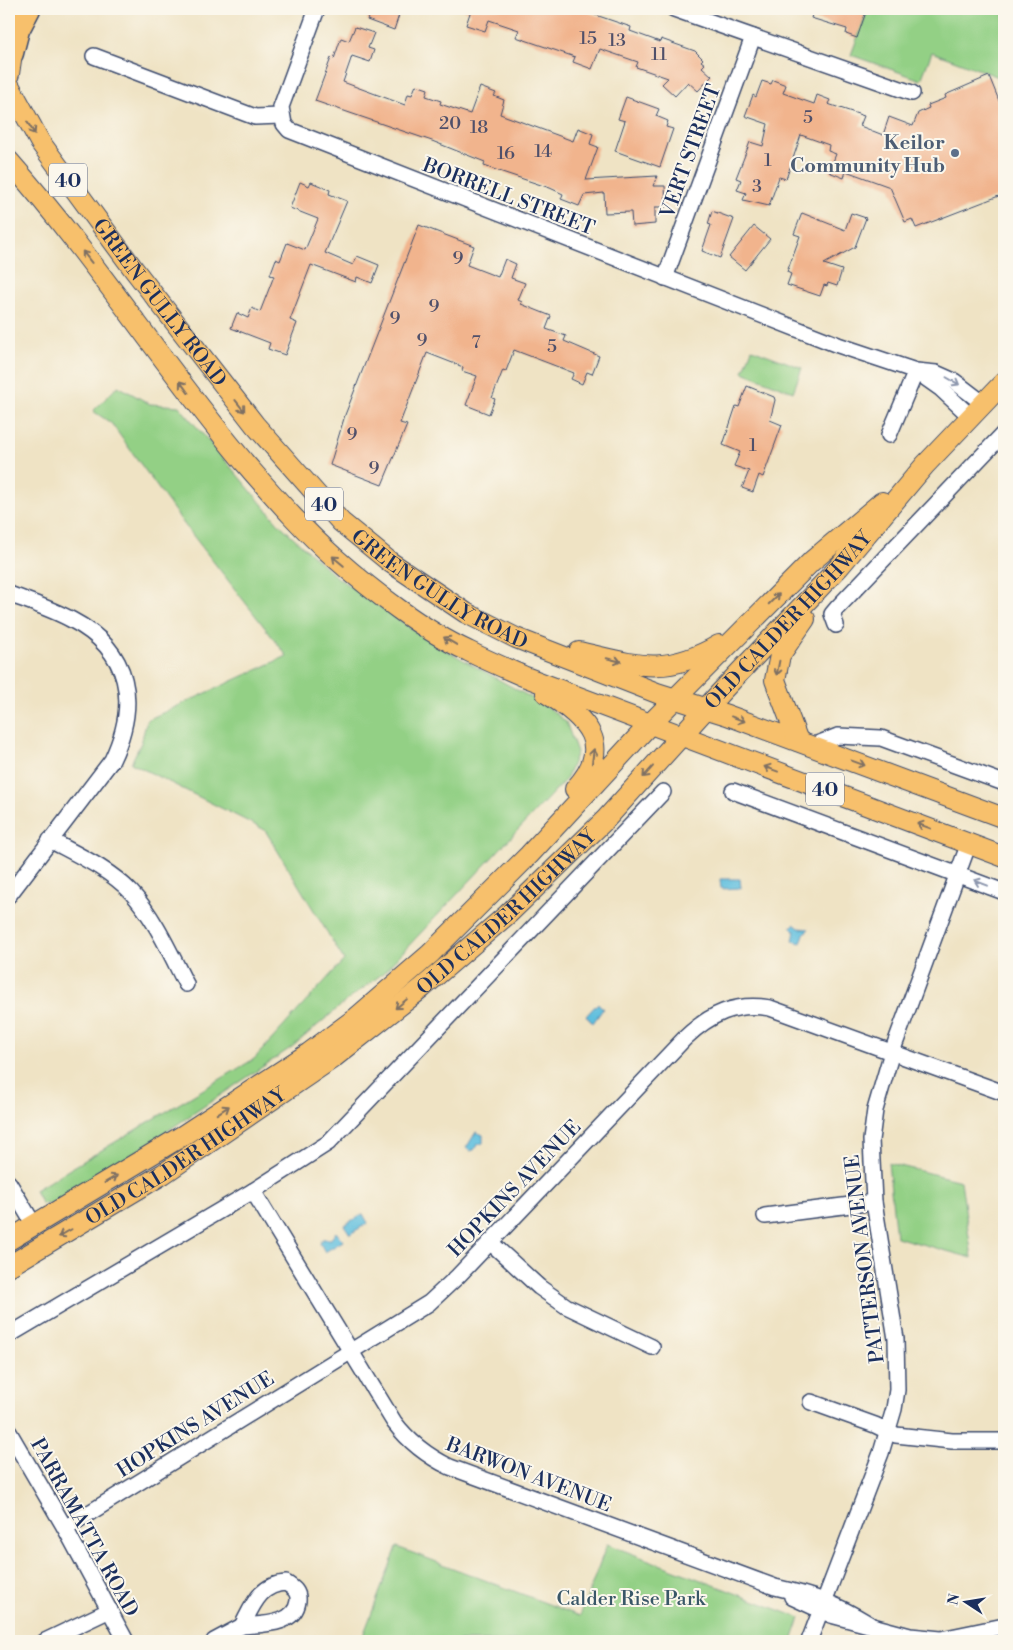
<svg xmlns="http://www.w3.org/2000/svg" width="1013" height="1650" viewBox="0 0 1013 1650" font-family="'Libre Bodoni',serif">
<style>
.green{fill:#93d085;stroke:#578072}
.water{fill:#60bfde;stroke:#3e779e}
.building{fill:#f1b48d}
.lines{fill:none;stroke-linecap:round;stroke-linejoin:round}
.minor-casing{stroke:#3b4a6d;stroke-width:18}
.major-casing{stroke:#3b4a6d;stroke-width:22}
.highway-casing{stroke:#3b4a6d;stroke-width:25}
.minor{stroke:#fff;stroke-width:15}
.major{stroke:#f7c06c;stroke-width:20}
.highway{stroke:#f7c06c;stroke-width:22}
.oneway{stroke:#7e7064}
.oneway2{stroke:#8d97ae}
.service-dot{fill:#5c6f8a;stroke:#fbf7ec;stroke-width:2}
.labels{text-anchor:middle;stroke-width:4;stroke-linejoin:round;paint-order:stroke}
.number-label{font-size:18px;fill:#50506a}
.shield{fill:#fbf7ec;stroke:#5e6b89;stroke-width:1}
.shield-label{font-size:19px;font-weight:bold;fill:#1b2f5e}
.service-label{font-size:20px;font-weight:bold;fill:#4e5e75;stroke:#fbf7ec;text-anchor:end}
.street-label{font-size:20px;fill:#1b2f5e;stroke:#fbf7ec}
.park-label{font-size:20px;fill:#395768;stroke:#fbf7ec}
</style>
<rect width="100%" height="100%" fill="#fbf7ec"/>
<filter id="ink" filterUnits="userSpaceOnUse"><feTurbulence type="fractalNoise" baseFrequency=".02" numOctaves="2"/><feDisplacementMap in="SourceGraphic" scale="10" xChannelSelector="R" yChannelSelector="G"/><feConvolveMatrix kernelMatrix="1 2 1 2 8 2 1 2 1" color-interpolation-filters="sRGB"/></filter>
<filter id="wash" filterUnits="userSpaceOnUse"><feTurbulence type="fractalNoise" baseFrequency=".0096" numOctaves="4" result="noise"/><feDisplacementMap in="SourceGraphic" scale="20" xChannelSelector="R" yChannelSelector="G"/><feGaussianBlur stdDeviation="1.12" result="paint"/><feColorMatrix in="noise" values="0 0 0 0 0 0 0 0 0 0 0 0 0 0 0 0 0 1.4 0 .05"/><feComposite in="paint" operator="in"/></filter>
<g filter="url(#wash)">
<rect width="100%" height="100%" fill="#efe3c4"/>
<g class="green">
<polygon points="868,9 1004,9 1004,79 932,52 921,80 851,55"/>
<polygon points="752,349 802,368 793,392 743,372"/>
<polygon points="118,386 150,404 179,406 278,523 335,576 433,643 548,707 566,722 577,752 567,778 382,974 344,1003 292,1047 65,1200 48,1204 41,1203 35,1190 254,1059 344,960 265,830 131,763 141,743 147,720 287,656 184,524 111,423 93,411"/>
<polygon points="888,1163 961,1181 972,1258 896,1237"/>
<polygon points="607,1544 800,1618 792,1641 361,1641 397,1547 580,1616"/>
</g>
<g class="water">
<polygon points="720,879 740,879 741,888 721,889"/>
<polygon points="794,924 799,928 809,929 804,934 801,943 793,941 795,931 791,927"/>
<polygon points="598,1003 603,1009 593,1023 586,1016"/>
<polygon points="476,1132 483,1135 483,1143 477,1145 474,1150 470,1151 466,1148"/>
<polygon points="363,1214 368,1223 350,1234 344,1225"/>
<polygon points="336,1232 343,1241 325,1252 320,1243 323,1239 331,1239"/>
</g>
<g id="blocks">
<g class="building">
<polygon points="372,9 401,9 394,30 367,20"/>
<polygon points="462,9 578,9 631,27 630,31 660,42 661,39 695,51 703,59 701,61 705,64 702,67 712,76 698,91 688,82 675,96 662,84 668,78 636,67 638,62 600,49 592,69 573,62 575,57 516,37 519,30 489,20 485,31 466,25 470,13"/>
<polygon points="814,9 867,9 857,38 846,34 847,29 811,18"/>
<polygon points="355,27 374,33 368,48 374,50 370,62 352,56 343,82 405,105 408,94 412,95 416,85 428,89 426,96 441,101 440,104 470,114 480,87 496,93 494,96 504,100 500,114 573,141 578,128 593,134 590,144 598,147 586,180 657,176 653,186 665,186 666,207 655,207 655,224 632,226 631,212 605,213 604,193 584,195 579,206 561,199 563,194 550,188 484,166 485,162 432,141 315,101 331,58 334,59 341,38 349,41"/>
<polygon points="989,76 1004,113 1004,194 916,228 912,219 905,222 890,187 846,171 844,178 829,172 836,154 828,151 829,145 801,135 786,179 779,177 769,206 743,200 746,193 737,190 741,180 736,178 750,142 763,146 768,124 745,116 753,95 756,97 762,81 771,84 773,80 786,85 783,93 814,104 817,95 830,100 828,104 864,116 860,126 883,135 889,117 913,126 918,113 929,108 928,105 946,98 945,95"/>
<polygon points="626,97 659,109 656,116 668,121 666,127 673,129 660,167 615,151 625,121 618,119"/>
<polygon points="300,182 309,186 311,182 330,190 329,194 347,201 325,253 353,265 357,256 379,265 372,283 357,277 356,282 311,265 290,320 297,323 285,355 268,349 270,343 231,328 237,313 248,318 252,308 260,312 274,276 270,275 276,259 280,261 287,243 305,250 318,219 290,208"/>
<polygon points="712,211 734,219 720,258 702,251 711,225 708,224"/>
<polygon points="802,213 845,230 851,213 866,218 855,247 824,264 842,270 837,286 828,283 827,286 824,285 820,296 787,285 791,274 787,272 800,236 794,234"/>
<polygon points="419,225 474,246 467,265 498,277 505,259 516,264 511,278 525,283 518,300 522,302 521,304 551,316 546,329 566,336 564,341 599,356 592,374 587,372 582,384 571,379 574,373 514,350 506,371 503,370 492,398 495,399 489,414 466,405 477,376 462,371 463,367 427,353 400,423 407,425 382,485 330,465 345,415"/>
<polygon points="754,226 770,239 745,270 729,257"/>
<polygon points="747,386 774,397 775,400 770,420 782,425 763,477 759,475 753,492 742,488 749,471 734,466 740,452 723,445 736,406 739,407"/>
</g>
</g>
</g>
<g filter="url(#ink)">
<use href="#blocks" fill-opacity="0" stroke="#3b4a6d" stroke-width="1"/>
<g class="lines">
<defs>
<g id="minor">
<polyline points="317,9 281,107 284,124 289,130 838,345 916,371 936,373 954,381 984,404"/>
<polyline points="674,9 912,93"/>
<polyline points="94,56 255,117 281,116"/>
<polyline points="665,278 753,37"/>
<polyline points="917,372 941,389 971,417"/>
<polyline points="889,435 916,371"/>
<path d="M9 594C30 602 52 609 72 620 131 651 139 703 112 760L9 895"/>
<polyline points="836,625 832,614 837,608 1004,433"/>
<polyline points="812,746 838,736 881,738 1004,783"/>
<polyline points="733,791 1004,892"/>
<path d="M50 840C78 855 109 869 131 892 155 918 170 953 186 984"/>
<polyline points="9,1183 34,1225"/>
<path d="M253 1191 394 1422C409 1442 427 1456 450 1467L775 1587C814 1596 835 1603 869 1624"/>
<polyline points="765,1216 874,1202"/>
<polyline points="490,1242 539,1287 566,1306 652,1347"/>
<polyline points="9,1335 253,1191 328,1143 663,792"/>
<polyline points="811,1402 875,1425 896,1435 952,1441 1004,1441"/>
<polyline points="9,1432 65,1528 126,1641"/>
<path d="M65 1528 429 1303 458 1276 685 1038C710 1014 735 1002 770 1008L1004 1093"/>
<path d="M286 1583C293 1588 299 1591 298 1601 295 1626 261 1624 242 1626 253 1605 260 1584 286 1583Z"/>
<polyline points="792,1597 831,1615 910,1636 941,1639 1004,1626"/>
<polyline points="45,1641 110,1610"/>
<polyline points="214,1641 242,1626"/>
<polyline points="809,1641 881,1453 894,1409 897,1390 896,1339 874,1202 871,1140 875,1110 892,1052 969,843"/>
</g>
<g id="major">
<polyline points="9,74 12,53"/>
<path id="s1" d="M9 85 40 142 135 271 255 425 341 522 390 562 466 613 516 638 657 693 727 715 1004 818"/>
<path d="M9 161C93 256 162 364 244 462 273 495 302 529 335 558 371 590 424 631 468 651 486 660 505 668 523 676L1004 857"/>
<path d="M579 652C636 665 664 677 719 645"/>
<path d="M546 693C587 718 615 746 575 789"/>
<polyline points="798,741 775,680 780,655 805,619"/>
<polyline points="9,1240 182,1136 309,1053 356,1018 430,954 529,855 650,724 812,561 882,502"/>
<path id="s2" d="M9 1266 163 1174 333 1058 422 988 508 914 606 819 720 693 839 567 925 465 1004 382"/>
</g>
<polyline id="highway" points="12,53 18,30 29,9"/>
</defs>
<use href="#minor" class="minor-casing"/>
<use href="#major" class="major-casing"/>
<use href="#highway" class="highway-casing"/>
<use href="#minor" class="minor"/>
<use href="#major" class="major"/>
<use href="#highway" class="highway"/>
</g>
<defs><path id="oneway-shaft" d="M-6 0H5M1.5-3L5.5 0L1.5 3" fill="none" stroke-width="1.6" stroke-linecap="round" stroke-linejoin="round" transform="scale(1.25)"/></defs>
<g class="oneway">
<use href="#oneway-shaft" transform="translate(31 128) rotate(58)"/>
<use href="#oneway-shaft" transform="translate(87 257) rotate(-128)"/>
<use href="#oneway-shaft" transform="translate(184 387) rotate(-126)"/>
<use href="#oneway-shaft" transform="translate(240 406) rotate(52)"/>
<use href="#oneway-shaft" transform="translate(338 561) rotate(-140)"/>
<use href="#oneway-shaft" transform="translate(774 599) rotate(-45)"/>
<use href="#oneway-shaft" transform="translate(450 641) rotate(-149)"/>
<use href="#oneway-shaft" transform="translate(614 660) rotate(13)"/>
<use href="#oneway-shaft" transform="translate(778 668) rotate(101)"/>
<use href="#oneway-shaft" transform="translate(738 719) rotate(20)"/>
<use href="#oneway-shaft" transform="translate(593 756) rotate(-82)"/>
<use href="#oneway-shaft" transform="translate(858 763) rotate(20)"/>
<use href="#oneway-shaft" transform="translate(771 769) rotate(-160)"/>
<use href="#oneway-shaft" transform="translate(648 772) rotate(132)"/>
<use href="#oneway-shaft" transform="translate(924 826) rotate(-160)"/>
<use href="#oneway-shaft" transform="translate(401 1004) rotate(141)"/>
<use href="#oneway-shaft" transform="translate(223 1110) rotate(-33)"/>
<use href="#oneway-shaft" transform="translate(111 1179) rotate(-31)"/>
<use href="#oneway-shaft" transform="translate(65 1233) rotate(150)"/>
</g>
<g class="oneway2">
<use href="#oneway-shaft" transform="translate(953 381) rotate(30)"/>
<use href="#oneway-shaft" transform="translate(981 883) rotate(-159)"/>
</g>
</g>
<circle class="service-dot" cx="955" cy="153" r="5"/>
<g class="labels">
<g class="number-label">
<text x="588" y="44">15</text>
<text x="617" y="46">13</text>
<text x="659" y="60">11</text>
<text x="808" y="123">5</text>
<text x="450" y="129">20</text>
<text x="479" y="133">18</text>
<text x="543" y="157">14</text>
<text x="506" y="159">16</text>
<text x="768" y="166">1</text>
<text x="757" y="192">3</text>
<text x="458" y="264">9</text>
<text x="434" y="312">9</text>
<text x="395" y="324">9</text>
<text x="422" y="346">9</text>
<text x="476" y="348">7</text>
<text x="552" y="352">5</text>
<text x="352" y="440">9</text>
<text x="753" y="451">1</text>
<text x="374" y="474">9</text>
</g>
<g class="shield">
<rect x="49" y="163.5" width="38" height="33" rx="4"/>
<rect x="305" y="487.5" width="38" height="33" rx="4"/>
<rect x="806" y="772.5" width="38" height="33" rx="4"/>
</g>
<g class="shield-label">
<text x="68" y="187">40</text>
<text x="324" y="511">40</text>
<text x="825" y="796">40</text>
</g>
<g class="service-label">
<text x="945" y="149">Keilor<tspan x="945" dy="23">Community Hub</tspan></text>
</g>
<g class="street-label">
<text transform="translate(690 151) rotate(-70)" y="7">VERT STREET</text>
<text transform="translate(509 196) rotate(21)" y="7">BORRELL STREET</text>
<text dy="7" stroke="none"><textPath href="#s1" startOffset="265">GREEN GULLY ROAD</textPath></text>
<text dy="7" stroke="none"><textPath href="#s1" startOffset="670">GREEN GULLY ROAD</textPath></text>
<text dy="7" stroke="none"><textPath href="#s2" startOffset="1018">OLD CALDER HIGHWAY</textPath></text>
<text dy="7" stroke="none"><textPath href="#s2" startOffset="612">OLD CALDER HIGHWAY</textPath></text>
<text dy="7" stroke="none"><textPath href="#s2" startOffset="208">OLD CALDER HIGHWAY</textPath></text>
<text transform="translate(514 1188) rotate(-46)" y="7">HOPKINS AVENUE</text>
<text transform="translate(864 1259) rotate(-97)" y="7">PATTERSON AVENUE</text>
<text transform="translate(195 1424) rotate(-32)" y="7">HOPKINS AVENUE</text>
<text transform="translate(529 1474) rotate(21)" y="7">BARWON AVENUE</text>
<text transform="translate(85 1527) rotate(61)" y="7">PARRAMATTA ROAD</text>
</g>
<g class="park-label">
<text x="631" y="1605">Calder Rise Park</text>
</g>
</g>
<rect width="1013" height="1650" fill="none" stroke="#fbf7ec" stroke-width="30"/>
<g transform="translate(966 1602) rotate(282)" stroke="#fbf7ec" stroke-width="4" paint-order="stroke">
<path d="M0-4L9 19L0 12L-9 19Z" fill="#1b2f5e"/>
<text y="-8" font-size="14" font-weight="bold" text-anchor="middle" fill="#1b2f5e">N</text>
</g>
</svg>
